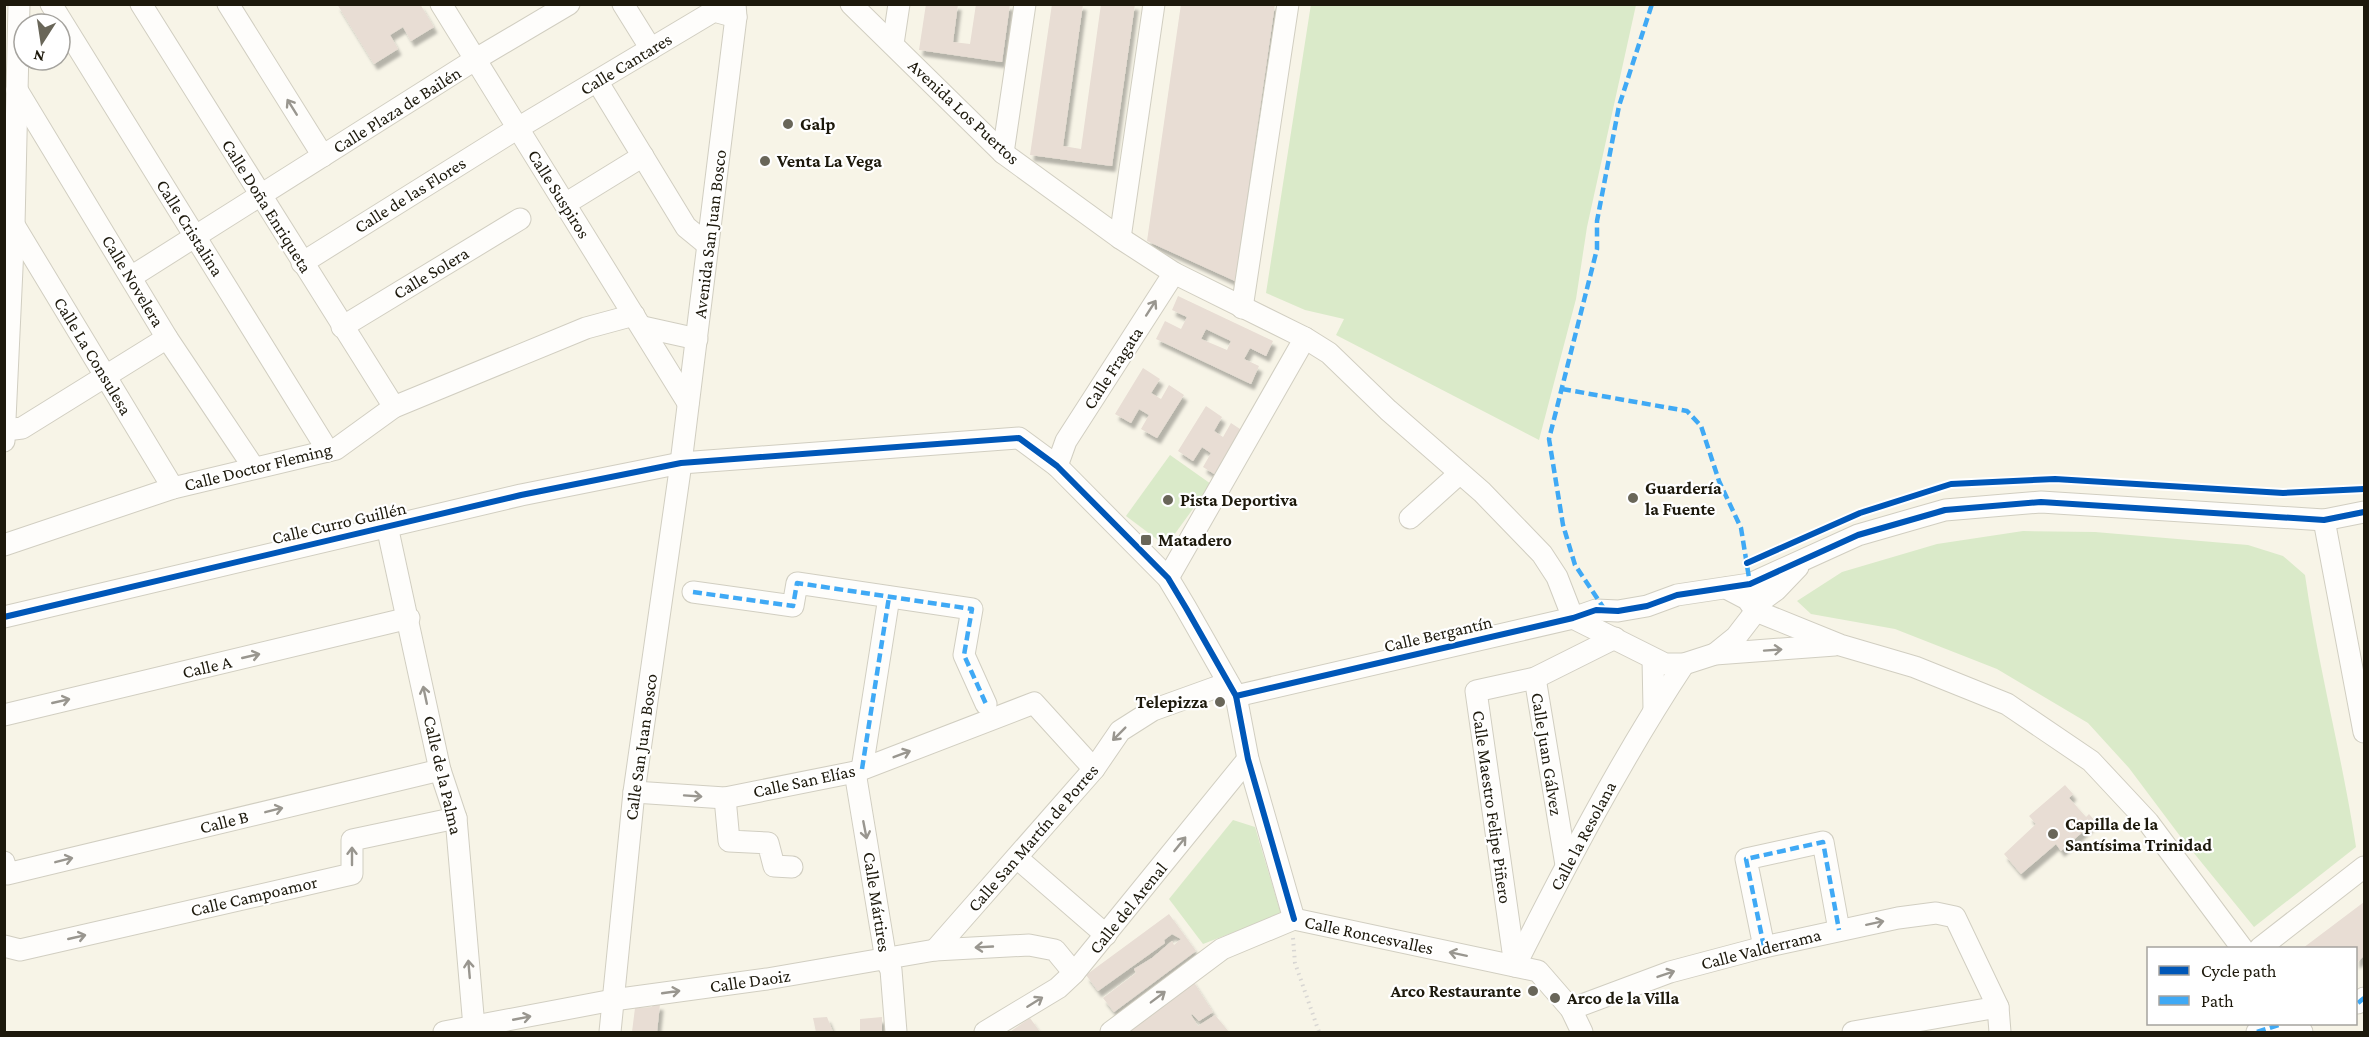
<svg xmlns="http://www.w3.org/2000/svg" width="2369" height="1037" viewBox="0 0 2369 1037" font-family="'Crimson Pro',serif">
<style>
.green{fill:#daeac9}
.building{fill:#e8ddd4;fill-rule:evenodd;filter:url(#shadow)}
.lines{fill:none;stroke-linecap:round;stroke-linejoin:round}
.minor-casing{stroke:#d1cec1;stroke-width:23}
.path{stroke:#d8d6d3;stroke-width:4;stroke-dasharray:1.5 4.5;stroke-linecap:butt}
.minor{stroke:#fefdfb;stroke-width:21}
.quiet{stroke:#3fa9f5;stroke-width:4.5;stroke-dasharray:9 4.5;stroke-linecap:butt}
.cycleway-casing{stroke:#fff;stroke-width:10}
.cycleway{stroke:#0057b8;stroke-width:6}
.oneway{stroke:#99968f}
.poi-dot{fill:#696659;stroke:#fff;stroke-width:2}
.labels{text-anchor:middle;stroke-width:4.5;stroke-linejoin:round;paint-order:stroke}
.street-label{font-size:18px;fill:#1d190c;stroke:#fff}
.poi-label{font-size:18px;font-weight:bold;fill:#1d190c;stroke:#fff;text-anchor:start}
</style>
<defs>
<filter id="shadow"><feDropShadow dx="3.5" dy="6" stdDeviation="1.5" flood-color="#0004"/></filter>
</defs>
<rect width="100%" height="100%" fill="#f7f4e7"/>
<g class="green">
<polygon points="1311,4 1636,5 1587,227 1576,299 1539,440 1336,335 1344,319 1305,310 1266,293"/>
<polygon points="1170,455 1211,484 1166,546 1126,516"/>
<path d="M2023 531 2095 532 2248 545 2283 556 2305 575C2318 666 2342 755 2356 847L2254 927 2180 836 2129 768 2088 723 1997 669 1895 629 1811 614 1797 601 1842 572 1937 544Z"/>
<polygon points="1233,820 1255,827 1281,914 1203,944 1169,899"/>
</g>
<g class="building">
<polygon points="337,4 420,4 434,27 411,41 403,27 390,35 398,49 374,64"/>
<polygon points="926,4 958,4 953,42 970,44 976,4 1010,4 1002,62 919,50"/>
<polygon points="1052,4 1083,4 1063,146 1081,149 1101,4 1135,4 1112,166 1030,155"/>
<polygon points="1181,4 1275,4 1235,281 1147,241"/>
<path d="M1178 296 1273 341 1266 356 1250 348 1244 359 1259 366 1251 384 1156 339 1165 321 1181 329 1187 317 1172 310ZM1206 329 1231 341 1227 350 1201 339Z"/>
<polygon points="1143,368 1160,379 1151,393 1161,399 1169,385 1184,395 1157,438 1141,429 1149,415 1139,409 1131,423 1115,414"/>
<polygon points="1206,406 1222,417 1214,431 1223,437 1231,423 1246,433 1219,477 1203,467 1211,453 1202,447 1193,461 1178,451"/>
<polygon points="2065,785 2073,794 2069,798 2086,817 2089,814 2095,821 2061,851 2056,844 2021,874 2004,854 2036,824 2029,816"/>
<polygon points="2364,902 2364,956 2356,963 2356,948 2303,948"/>
<polygon points="1169,914 1196,951 1114,1012 1103,998 1136,973 1134,969 1152,958 1172,941 1174,945 1181,939 1172,934 1164,940 1165,943 1098,991 1086,975"/>
<polygon points="1191,978 1213,1012 1199,1021 1192,1014 1191,1015 1198,1026 1215,1015 1229,1032 1118,1032"/>
<polygon points="653,1004 660,1004 657,1032 632,1032 635,1008 652,1007"/>
<polygon points="827,1017 833,1032 816,1032 813,1018"/>
<polygon points="882,1017 882,1032 860,1032 860,1019"/>
<polygon points="1030,1018 1040,1032 1010,1032 1014,1029"/>
</g>
<g class="lines">
<defs>
<g id="minor">
<polyline points="51,4 328,451"/>
<polyline points="141,4 394,407"/>
<polyline points="228,4 323,156"/>
<polyline points="441,4 688,403"/>
<polyline points="623,4 651,49"/>
<polyline points="851,4 1003,153 1120,238 1174,273 1305,338 1329,353 1388,410 1482,492 1542,554 1557,577 1573,618"/>
<polyline points="893,44 899,4"/>
<polyline points="597,81 686,227 708,245"/>
<polyline points="17,90 167,338 254,468"/>
<polyline points="1003,153 1025,4"/>
<polyline points="565,204 643,156"/>
<polyline points="14,225 173,488"/>
<polyline points="1120,238 1154,4"/>
<polyline points="302,263 518,128 714,11 736,17"/>
<polyline points="131,277 476,59 569,4"/>
<polyline points="1242,308 1288,4"/>
<polyline points="342,327 520,219"/>
<polyline points="643,327 697,339"/>
<polyline points="6,430 22,428 167,338"/>
<polyline points="4,441 14,225 19,4"/>
<polyline points="1057,466 1066,441 1174,273"/>
<polyline points="1410,518 1460,473"/>
<polyline points="2324,520 2364,732"/>
<polyline points="387,526 440,770 456,818 474,1027"/>
<polyline points="4,545 173,488 336,449 394,407 586,328 634,315"/>
<polyline points="1168,578 1305,338"/>
<polyline points="1726,588 1747,599 1756,611 1840,645 1915,667 2007,704 2091,761 2148,822 2242,948"/>
<polyline points="693,592 793,606 797,583 972,609 964,655 986,704"/>
<polyline points="1753,607 1776,590 1798,567"/>
<polyline points="4,617 521,495 681,463 1019,438 1057,466 1168,578 1186,608 1236,696 1248,759 1294,919"/>
<polyline points="1573,618 1665,664 1684,664 1715,654 1835,645"/>
<polyline points="1715,654 1736,637 1756,611"/>
<polyline points="1653,659 1654,709"/>
<polyline points="1535,678 1566,865"/>
<polyline points="1236,696 1573,618 1596,610 1618,611 1647,606 1677,595 1750,584 1858,535 1945,510 2041,502 2324,520 2364,512"/>
<polyline points="4,715 409,618"/>
<polyline points="862,769 889,597"/>
<polyline points="855,772 886,960 891,970 896,1032"/>
<polyline points="634,792 725,798 855,772 1034,703 1094,769"/>
<polyline points="725,798 729,841 768,843 774,866 792,867"/>
<polyline points="1017,858 1106,935"/>
<polyline points="4,862 7,874 440,770"/>
<polyline points="4,946 20,950 352,874 352,840 456,818"/>
<polyline points="1764,947 1746,859 1823,842 1839,930"/>
<polyline points="2260,948 2364,867"/>
<polyline points="935,950 1094,769 1120,731 1153,710 1228,683"/>
<polyline points="1515,966 1476,691 1535,678 1615,638"/>
<path d="M1515 966C1567 863 1620 761 1684 664"/>
<polyline points="2358,1003 2364,998"/>
<polyline points="1571,1009 1670,972 1764,947 1898,918 1936,913 1955,917 1998,1007 2000,1032"/>
<polyline points="2296,1024 2302,1032"/>
<polyline points="444,1032 613,1000 767,979 935,950 1029,945 1055,950 1074,973"/>
<polyline points="610,1032 634,792 681,463 736,17 735,4"/>
<polyline points="985,1032 1058,988 1074,973 1248,759"/>
<polyline points="1111,1032 1222,949 1294,919 1538,971 1571,1009 1582,1032"/>
<polyline points="1853,1032 1998,1007"/>
<polyline points="2257,1032 2282,1024"/>
</g>
</defs>
<use href="#minor" class="minor-casing"/>
<polyline class="path" points="1293,938 1295,963 1319,1032"/>
<use href="#minor" class="minor"/>
<g class="quiet">
<polyline points="1562,389 1687,411 1701,426 1719,481 1741,528 1750,584"/>
<polyline points="693,592 793,606 797,583 972,609 964,655 986,704"/>
<polyline points="1605,610 1575,565 1563,525 1549,439 1597,249 1597,221 1619,106 1652,4"/>
<polyline points="862,769 889,597"/>
<polyline points="1764,947 1746,859 1823,842 1839,930"/>
<polyline points="2358,1003 2364,998"/>
<polyline points="2257,1032 2282,1024"/>
</g>
<defs>
<g id="cycleway">
<polyline points="1747,563 1860,513 1951,484 2055,479 2283,493 2364,489"/>
<polyline points="4,617 521,495 681,463 1019,438 1057,466 1168,578 1186,608 1236,696 1248,759 1294,919"/>
<polyline points="1236,696 1573,618 1596,610 1618,611 1647,606 1677,595 1750,584 1858,535 1945,510 2041,502 2324,520 2364,512"/>
</g>
</defs>
<use href="#cycleway" class="cycleway-casing"/>
<use href="#cycleway" class="cycleway"/>
</g>
<defs><path id="oneway-shaft" d="M-6 0H5M1.5-3L5.5 0L1.5 3" fill="none" stroke-width="1.6" stroke-linecap="round" stroke-linejoin="round" transform="scale(1.5)"/></defs>
<g class="oneway">
<use href="#oneway-shaft" transform="translate(292 107) rotate(-122)"/>
<use href="#oneway-shaft" transform="translate(1151 308) rotate(-57)"/>
<use href="#oneway-shaft" transform="translate(1773 650) rotate(-4)"/>
<use href="#oneway-shaft" transform="translate(251 656) rotate(-13)"/>
<use href="#oneway-shaft" transform="translate(425 695) rotate(-102)"/>
<use href="#oneway-shaft" transform="translate(61 701) rotate(-13)"/>
<use href="#oneway-shaft" transform="translate(1119 734) rotate(135)"/>
<use href="#oneway-shaft" transform="translate(902 754) rotate(-21)"/>
<use href="#oneway-shaft" transform="translate(693 796) rotate(4)"/>
<use href="#oneway-shaft" transform="translate(274 810) rotate(-14)"/>
<use href="#oneway-shaft" transform="translate(865 830) rotate(79)"/>
<use href="#oneway-shaft" transform="translate(1180 844) rotate(-51)"/>
<use href="#oneway-shaft" transform="translate(352 856) rotate(-90)"/>
<use href="#oneway-shaft" transform="translate(64 860) rotate(-14)"/>
<use href="#oneway-shaft" transform="translate(1875 923) rotate(-12)"/>
<use href="#oneway-shaft" transform="translate(77 937) rotate(-13)"/>
<use href="#oneway-shaft" transform="translate(984 947) rotate(177)"/>
<use href="#oneway-shaft" transform="translate(1458 954) rotate(-168)"/>
<use href="#oneway-shaft" transform="translate(469 969) rotate(-95)"/>
<use href="#oneway-shaft" transform="translate(1666 974) rotate(-19)"/>
<use href="#oneway-shaft" transform="translate(671 992) rotate(-8)"/>
<use href="#oneway-shaft" transform="translate(1158 997) rotate(-37)"/>
<use href="#oneway-shaft" transform="translate(1035 1002) rotate(-32)"/>
<use href="#oneway-shaft" transform="translate(522 1018) rotate(-11)"/>
</g>
<g class="poi-dot">
<circle cx="788" cy="124" r="6"/>
<circle cx="765" cy="161" r="6"/>
<circle cx="1633" cy="498" r="6"/>
<circle cx="1168" cy="500" r="6"/>
<rect x="1140" y="534" width="12" height="12" rx="3"/>
<circle cx="1220" cy="702" r="6"/>
<circle cx="2053" cy="834" r="6"/>
<circle cx="1533" cy="991" r="6"/>
<circle cx="1555" cy="998" r="6"/>
</g>
<g class="labels">
<g class="street-label">
<text transform="translate(626 64) rotate(-31)" y="6">Calle Cantares</text>
<text transform="translate(397 110) rotate(-32)" y="6">Calle Plaza de Bailén</text>
<text transform="translate(964 112) rotate(43)" y="6">Avenida Los Puertos</text>
<text transform="translate(559 194) rotate(58)" y="6">Calle Suspiros</text>
<text transform="translate(410 195) rotate(-32)" y="6">Calle de las Flores</text>
<text transform="translate(267 206) rotate(58)" y="6">Calle Doña Enriqueta</text>
<text transform="translate(190 228) rotate(58)" y="6">Calle Cristalina</text>
<text transform="translate(710 234) rotate(-83)" y="6">Avenida San Juan Bosco</text>
<text transform="translate(431 273) rotate(-31)" y="6">Calle Solera</text>
<text transform="translate(133 281) rotate(59)" y="6">Calle Novelera</text>
<text transform="translate(93 356) rotate(59)" y="6">Calle La Consulesa</text>
<text transform="translate(1113 368) rotate(-57)" y="6">Calle Fragata</text>
<text transform="translate(258 467) rotate(-14)" y="6">Calle Doctor Fleming</text>
<text transform="translate(339 523) rotate(-13)" y="6">Calle Curro Guillén</text>
<text transform="translate(1438 634) rotate(-13)" y="6">Calle Bergantín</text>
<text transform="translate(207 667) rotate(-13)" y="6">Calle A</text>
<text transform="translate(641 747) rotate(-82)" y="6">Calle San Juan Bosco</text>
<text transform="translate(1547 754) rotate(81)" y="6">Calle Juan Gálvez</text>
<text transform="translate(443 775) rotate(77)" y="6">Calle de la Palma</text>
<text transform="translate(804 781) rotate(-12)" y="6">Calle San Elías</text>
<text transform="translate(1492 807) rotate(82)" y="6">Calle Maestro Felipe Piñero</text>
<text transform="translate(224 822) rotate(-14)" y="6">Calle B</text>
<text transform="translate(1583 836) rotate(-62)" y="6">Calle la Resolana</text>
<text transform="translate(1033 838) rotate(-49)" y="6">Calle San Martín de Porres</text>
<text transform="translate(254 896) rotate(-13)" y="6">Calle Campoamor</text>
<text transform="translate(877 902) rotate(81)" y="6">Calle Mártires</text>
<text transform="translate(1128 908) rotate(-51)" y="6">Calle del Arenal</text>
<text transform="translate(1369 935) rotate(12)" y="6">Calle Roncesvalles</text>
<text transform="translate(1761 949) rotate(-14)" y="6">Calle Valderrama</text>
<text transform="translate(750 981) rotate(-8)" y="6">Calle Daoiz</text>
</g>
<g class="poi-label">
<text x="800" y="130">Galp</text>
<text x="777" y="167">Venta La Vega</text>
<text x="1645" y="494">Guardería<tspan x="1645" dy="21">la Fuente</tspan></text>
<text x="1180" y="506">Pista Deportiva</text>
<text x="1158" y="546">Matadero</text>
<text x="1208" y="708" text-anchor="end">Telepizza</text>
<text x="2065" y="830">Capilla de la<tspan x="2065" dy="21">Santísima Trinidad</tspan></text>
<text x="1521" y="997" text-anchor="end">Arco Restaurante</text>
<text x="1567" y="1004">Arco de la Villa</text>
</g>
</g>
<rect width="2369" height="1037" fill="none" stroke="#1d190c" stroke-width="12"/>
<rect x="2147" y="947" width="210" height="78" fill="#ffffff" stroke="#a5a39e" stroke-width="1.5"/>
<rect x="2159" y="966" width="30" height="9" fill="#0057b8" stroke="#a5a39e" stroke-width="1.5"/>
<text x="2201" y="977" font-size="18" fill="#1d190c">Cycle path</text>
<rect x="2159" y="996" width="30" height="9" fill="#3fa9f5" stroke="#a5a39e" stroke-width="1.5"/>
<text x="2201" y="1007" font-size="18" fill="#1d190c">Path</text>
<g transform="translate(42 42) rotate(192)"><circle r="28" fill="#ffffff" stroke="#a5a39e" stroke-width="1.5"/>
<path d="M0-4.5L10 22L0 15L-10 22Z" fill="#696659"/>
<text y="-9" font-size="16" font-weight="bold" text-anchor="middle" fill="#1d190c">N</text>
</g>
</svg>
